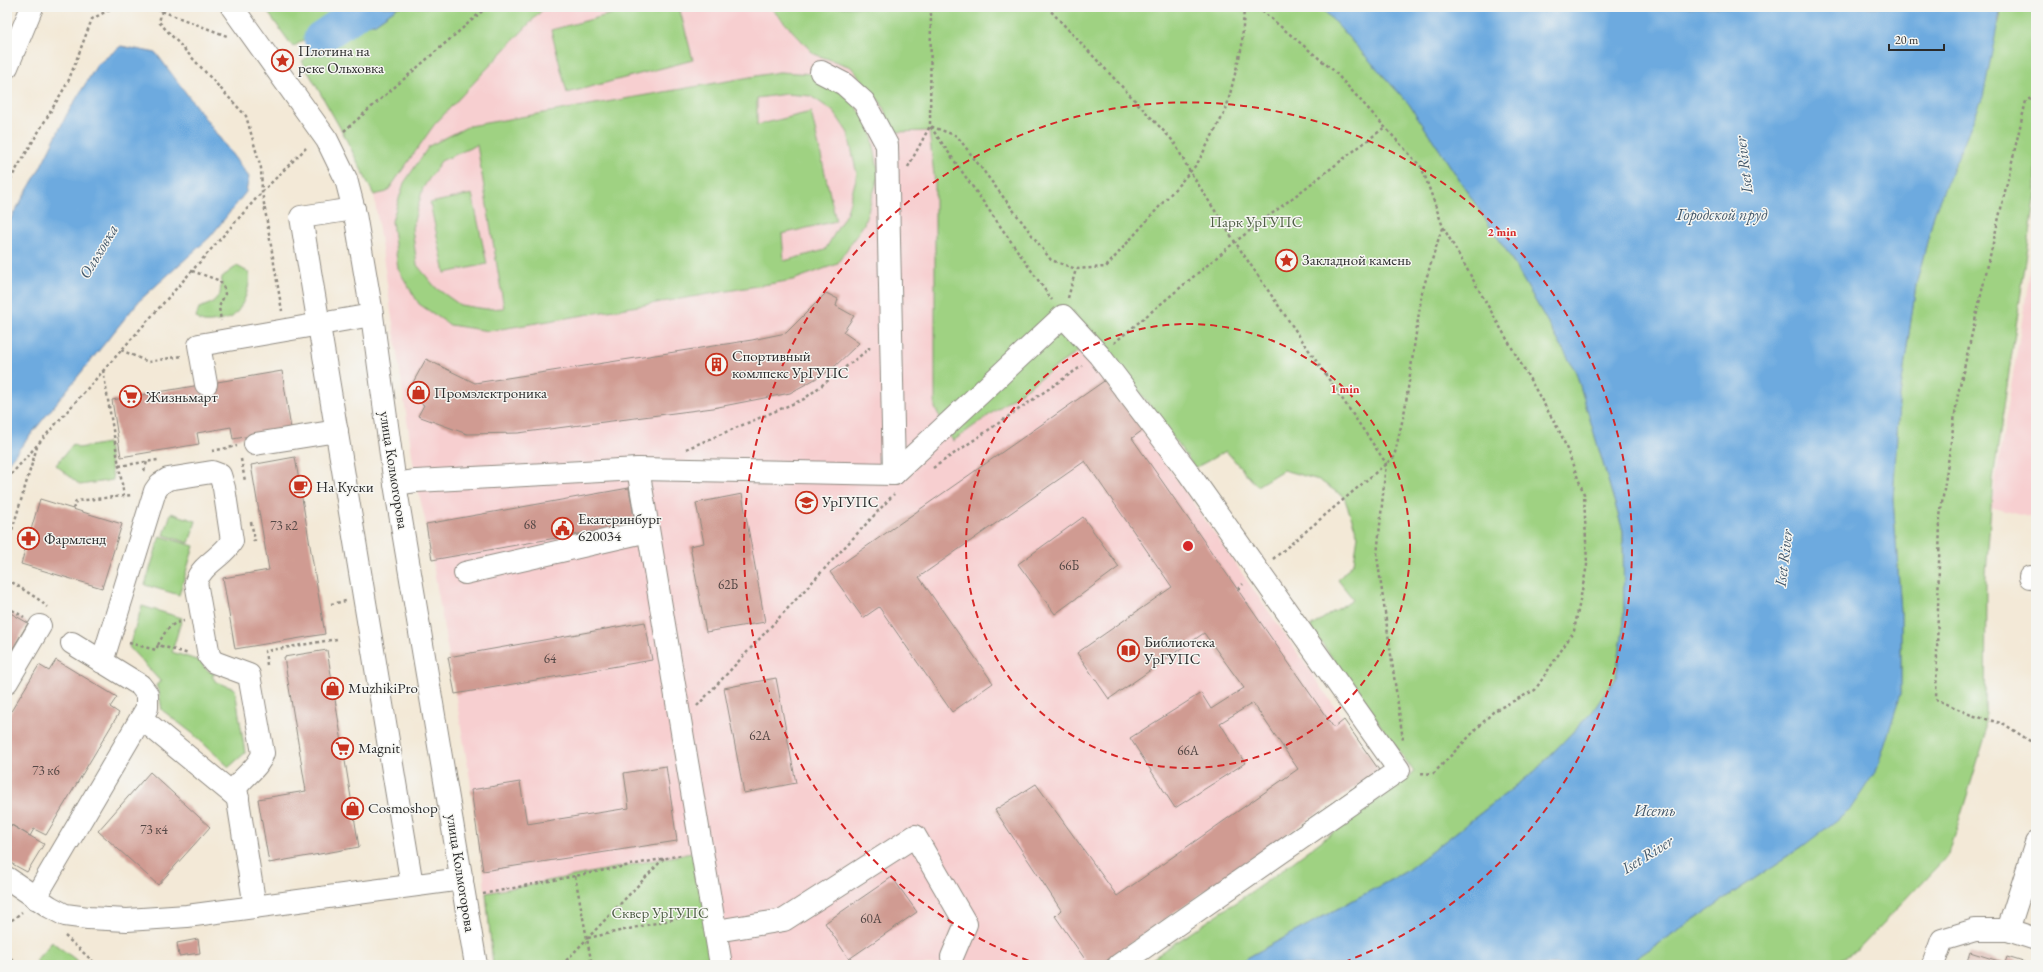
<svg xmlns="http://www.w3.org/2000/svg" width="2043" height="972" viewBox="0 0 2043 972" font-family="'EB Garamond',serif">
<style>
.built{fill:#f7cfd0}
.green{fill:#9fd282;stroke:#657e56;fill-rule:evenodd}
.water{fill:#6daadf;stroke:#4c6a85}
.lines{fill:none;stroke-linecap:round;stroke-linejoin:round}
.river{stroke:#6daadf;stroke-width:33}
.building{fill:#d09b92}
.minor-casing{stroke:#8f8a81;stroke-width:24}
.path{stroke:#8f8a81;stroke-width:2.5;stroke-dasharray:3 3;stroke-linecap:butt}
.minor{stroke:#fff;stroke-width:22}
.ring{fill:none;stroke:#d62828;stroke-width:2;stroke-dasharray:7 5}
.labels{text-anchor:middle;stroke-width:3;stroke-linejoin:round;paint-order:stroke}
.number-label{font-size:13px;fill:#544745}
.poi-label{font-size:15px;fill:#2b2b2b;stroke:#f6f6f2;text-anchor:start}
.park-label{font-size:15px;fill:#4e5d45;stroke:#f6f6f2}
.street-label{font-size:15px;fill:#2b2b2b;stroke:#f6f6f2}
.water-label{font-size:16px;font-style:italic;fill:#42576a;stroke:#f6f6f2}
.centre{fill:#d62828;stroke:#f6f6f2;stroke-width:2}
.ring-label{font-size:12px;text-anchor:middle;font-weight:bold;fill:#d62828;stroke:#f6f6f2;stroke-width:3;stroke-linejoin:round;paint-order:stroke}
</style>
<rect width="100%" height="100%" fill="#f6f6f2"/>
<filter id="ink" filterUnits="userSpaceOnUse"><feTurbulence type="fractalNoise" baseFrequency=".025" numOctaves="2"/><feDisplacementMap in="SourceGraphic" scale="8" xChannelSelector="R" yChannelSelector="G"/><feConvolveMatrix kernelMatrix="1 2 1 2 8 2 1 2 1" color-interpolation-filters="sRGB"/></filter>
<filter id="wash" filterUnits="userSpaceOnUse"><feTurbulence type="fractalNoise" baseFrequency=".012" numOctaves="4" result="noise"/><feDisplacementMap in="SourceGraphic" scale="16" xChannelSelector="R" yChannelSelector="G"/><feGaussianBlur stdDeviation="0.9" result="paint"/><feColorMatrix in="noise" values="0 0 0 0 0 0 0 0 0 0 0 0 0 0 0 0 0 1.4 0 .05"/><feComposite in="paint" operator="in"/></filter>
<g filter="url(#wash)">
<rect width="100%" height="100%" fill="#f3e9d7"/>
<g class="built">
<polygon points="544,7 770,7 814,54 851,67 881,103 894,132 929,131 1107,379 1379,770 1100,965 493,965 483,871 470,779 426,524 416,481 374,195 387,192 434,125"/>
<polygon points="2036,237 2036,519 1991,507"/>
</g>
<g class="green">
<polygon points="264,7 346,7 341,15 293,47"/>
<polygon points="398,7 544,8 434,125 387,192 374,195 343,133 302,61 348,28 374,24"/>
<polygon points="638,7 679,7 693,60 567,93 551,30"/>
<polygon points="770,7 1321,7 1409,104 1508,253 1576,372 1623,531 1624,622 1616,677 1593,711 1535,771 1405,872 1234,965 1143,965 1270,879 1414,772 1310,627 1353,599 1338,580 1354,562 1358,536 1344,497 1319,480 1283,470 1257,486 1226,451 1195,468 1099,336 953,441 935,408 935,184 929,131 894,132 881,103 851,67 814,54"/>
<polygon points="2001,7 2036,7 2036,193 1993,479 1986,575 1985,737 1949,854 1859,949 1831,965 1626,965 1803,846 1901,693 1901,612 1893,499 1899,403 1916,285 1935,211 2000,19"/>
<path d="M779 72 815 74 851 100 870 125 879 175 864 224 837 264 793 280 489 331 450 325 419 304 398 269 392 221 404 183 429 146 469 126ZM786 94 811 96 834 112 848 133 857 175 847 212 825 250 784 261 782 234 836 221 811 112 757 125V98ZM477 145 504 308 486 309 460 305 436 288 417 265 412 228 423 188 441 161Z"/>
<polygon points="472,194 487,264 445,273 430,203"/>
<path d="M237 266 248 272C253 283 242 310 232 317 227 320 210 323 204 322 201 322 198 319 196 317L199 308 212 303 220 294 222 277Z"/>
<polygon points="108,443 113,480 80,485 56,465 73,444 79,448"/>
<polygon points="171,513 196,521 189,543 164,535"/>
<polygon points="160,536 194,546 179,595 145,585"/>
<polygon points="142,606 182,618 172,652 200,661 207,670 215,674 212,676 216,682 235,689 245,753 229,767 192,733 162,710 159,693 156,685 161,682 129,647"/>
<polygon points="702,851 721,965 493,965 486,893"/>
<polygon points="52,942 83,965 40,965 36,960"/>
</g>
<g class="water">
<polygon points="351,7 398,7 374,24 346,22"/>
<polygon points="1321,7 2001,7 1983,97 1935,211 1916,285 1899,403 1893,499 1901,612 1901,693 1877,769 1850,810 1803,846 1626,965 1234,965 1405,872 1535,771 1593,711 1616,677 1624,622 1623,531 1576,372 1508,253 1409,104"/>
<polygon points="121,46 156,53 249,177 246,192 210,237 139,301 7,464 7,225 39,170 67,114 97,65"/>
</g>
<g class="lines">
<polyline class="river" points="320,38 366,7"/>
</g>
<g id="blocks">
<g class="building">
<polygon points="826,293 838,299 836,306 854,316 843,332 859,343 831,370 790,393 713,408 518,433 467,434 418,416 424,405 406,395 426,359 475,383 752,340 786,333"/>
<polygon points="282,371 291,429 233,439 231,427 197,433 199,444 121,457 112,400"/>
<polygon points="1107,379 1143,430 1132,438 1334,728 1344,720 1379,770 1100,965 1089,965 1055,916 1061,910 995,810 1036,784 1117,896 1298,769 1253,703 1220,723 1245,763 1175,808 1130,738 1201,693 1211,709 1244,688 1204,633 1109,699 1077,653 1172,587 1085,461 919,577 993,683 952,712 879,607 863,618 830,572"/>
<polygon points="295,457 325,634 235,649 223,578 269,570 251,465"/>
<polygon points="629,488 635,524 432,560 426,524"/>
<polygon points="742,494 765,622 706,632 690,546 704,543 696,503"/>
<polygon points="40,499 122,524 102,588 21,564"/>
<polygon points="1083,517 1119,567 1055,614 1018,564"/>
<polygon points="7,611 28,623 7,658"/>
<polygon points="645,622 652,660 455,694 448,657"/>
<polygon points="327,650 359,847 269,863 258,799 306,791 284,657"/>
<polygon points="56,660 117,697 110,707 119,713 46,835 34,829 30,836 7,822 7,718 39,665 49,671"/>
<polygon points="776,678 796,783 744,793 724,688"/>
<polygon points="666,766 677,841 483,871 471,790 520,782 527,824 629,808 624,773"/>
<polygon points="150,772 210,827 158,885 98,831"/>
<polygon points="11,825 44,844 27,872 7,861 7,833"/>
<polygon points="892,877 917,912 849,959 825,923"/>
<polygon points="198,939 200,953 179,956 177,943"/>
<polygon points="1970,952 2005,963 2007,957 2033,965 1966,965"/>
</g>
</g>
</g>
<g filter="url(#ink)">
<use href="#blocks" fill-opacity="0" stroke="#8f8a81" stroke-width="1"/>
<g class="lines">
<defs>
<g id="minor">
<polyline points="232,7 327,140 346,179 355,214 371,308 395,484 476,965"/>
<polyline points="7,67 32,7"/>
<polyline points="354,209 301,217 412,885"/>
<polyline points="206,384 199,345 372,315"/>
<polyline points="255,444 337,431"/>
<polyline points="638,469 721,965"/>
<polyline points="894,474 1063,316 1099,355 1188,472 1399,770 1119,965"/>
<polyline points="395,484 416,481 638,469 894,474 887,145 864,102 844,84 821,72"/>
<polyline points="465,573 648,531"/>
<polyline points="2030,577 2036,578"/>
<path d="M102 662 155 491 160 484 168 479 212 472 220 475 224 488 232 541C223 557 202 564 196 582L209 656 214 662 249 675 263 753C259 768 244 775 236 788L255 907"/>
<polyline points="7,682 40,626"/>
<polyline points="142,719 238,798"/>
<polyline points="7,878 50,907 65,915 88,918 127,920 187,916 462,879"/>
<polyline points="35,898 147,708 147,694 140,685 72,643"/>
<polyline points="2008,930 2036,843"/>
<polyline points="716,931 784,920 915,836 966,924 952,957"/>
<polyline points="1933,965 1942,940 1975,930 2008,930 2036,939"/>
</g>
</defs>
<use href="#minor" class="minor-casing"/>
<g class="path">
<polyline points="151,7 227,36"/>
<polyline points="931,7 930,126 1052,300"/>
<polyline points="1047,7 1174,142 1189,170 1235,242 1386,463 1377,556 1403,740"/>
<polyline points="1257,7 1333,70 1422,168 1443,227 1561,434 1584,494 1587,565 1574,631 1535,690 1494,711 1433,774 1419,773"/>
<polyline points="162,11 159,22 246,116 261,168 262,192 282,311"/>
<polyline points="2036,95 2026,101 1958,394 1940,517 1936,699 1971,715 2004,724 2036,745"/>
<polyline points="344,131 487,7"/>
<polyline points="908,167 930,126 957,136 1051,260 1076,269 1106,267 1197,164 1226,110 1242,46 1244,7"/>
<polyline points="7,185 68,82 92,19 114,7"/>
<polyline points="192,271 218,280 223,285 225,294 219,307 221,321"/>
<polyline points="1068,298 1076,269"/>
<polyline points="1114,343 1235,242 1385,127"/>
<polyline points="121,350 148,362 182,356"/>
<polyline points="103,370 124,496"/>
<polyline points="686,449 804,399 869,349 869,347"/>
<polyline points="212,451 237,446"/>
<polyline points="241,459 245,481"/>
<polyline points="119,466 158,460"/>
<polyline points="933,468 1082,366"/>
<polyline points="144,471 147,462"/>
<polyline points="7,479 262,192 306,148"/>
<polyline points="73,509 76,501 133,495"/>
<polyline points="251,522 255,540 251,543"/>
<polyline points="7,547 37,447"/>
<polyline points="1273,559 1394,457 1405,409 1422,292 1442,228"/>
<polyline points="7,579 38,599 47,607"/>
<polyline points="1238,589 1243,584"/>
<polyline points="331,604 346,601"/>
<polyline points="7,607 24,617"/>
<polyline points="129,643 156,650 158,645 189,654"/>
<path d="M158 645C164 633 169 623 184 621"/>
<polyline points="267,665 265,651 337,639"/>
<polyline points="697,706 894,494"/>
<polyline points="575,876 592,965"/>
<polyline points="483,894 682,855"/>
<polyline points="7,924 22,912"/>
<polyline points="65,936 97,965"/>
<polyline points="588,938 692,915"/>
<polyline points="7,953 16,965"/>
<polyline points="562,965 664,858"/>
</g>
<use href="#minor" class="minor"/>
</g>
</g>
<g class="ring">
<circle cx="1188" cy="546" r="222"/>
<path d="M1040 965A444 444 0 1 1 1336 965"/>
</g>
<defs>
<symbol id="sight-ring" viewBox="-11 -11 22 22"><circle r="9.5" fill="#f6f6f2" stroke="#c8321e" stroke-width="1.5"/><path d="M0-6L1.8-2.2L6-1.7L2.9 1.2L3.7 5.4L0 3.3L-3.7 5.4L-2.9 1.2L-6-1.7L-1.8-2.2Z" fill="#c8321e"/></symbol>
<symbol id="building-ring" viewBox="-11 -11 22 22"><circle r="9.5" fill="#f6f6f2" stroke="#c8321e" stroke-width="1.5"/><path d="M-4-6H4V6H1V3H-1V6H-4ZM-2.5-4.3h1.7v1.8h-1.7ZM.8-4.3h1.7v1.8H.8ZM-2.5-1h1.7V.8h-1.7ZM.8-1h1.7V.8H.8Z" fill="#c8321e"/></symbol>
<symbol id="shop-ring" viewBox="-11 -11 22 22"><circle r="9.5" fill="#f6f6f2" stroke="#c8321e" stroke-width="1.5"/><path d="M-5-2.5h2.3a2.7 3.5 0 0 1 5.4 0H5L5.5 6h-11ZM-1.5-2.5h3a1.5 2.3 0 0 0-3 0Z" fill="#c8321e"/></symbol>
<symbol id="supermarket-ring" viewBox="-11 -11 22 22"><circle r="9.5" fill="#f6f6f2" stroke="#c8321e" stroke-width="1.5"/><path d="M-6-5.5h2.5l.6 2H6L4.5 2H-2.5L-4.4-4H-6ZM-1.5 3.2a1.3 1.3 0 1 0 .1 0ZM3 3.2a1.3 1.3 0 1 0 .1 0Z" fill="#c8321e"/></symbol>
<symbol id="cafe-ring" viewBox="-11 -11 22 22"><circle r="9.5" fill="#f6f6f2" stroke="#c8321e" stroke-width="1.5"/><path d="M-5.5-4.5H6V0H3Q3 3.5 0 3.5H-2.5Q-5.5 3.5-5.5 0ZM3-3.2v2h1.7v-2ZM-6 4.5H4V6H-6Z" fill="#c8321e"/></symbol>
<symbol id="university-ring" viewBox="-11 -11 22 22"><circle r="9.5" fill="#f6f6f2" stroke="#c8321e" stroke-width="1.5"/><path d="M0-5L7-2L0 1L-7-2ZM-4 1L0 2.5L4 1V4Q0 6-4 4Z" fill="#c8321e"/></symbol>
<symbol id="civic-ring" viewBox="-11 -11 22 22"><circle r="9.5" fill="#f6f6f2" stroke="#c8321e" stroke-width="1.5"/><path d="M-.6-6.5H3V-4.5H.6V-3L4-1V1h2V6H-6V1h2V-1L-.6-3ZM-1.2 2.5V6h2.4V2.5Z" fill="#c8321e"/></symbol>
<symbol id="pharmacy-ring" viewBox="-11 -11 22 22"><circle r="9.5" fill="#f6f6f2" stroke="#c8321e" stroke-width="1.5"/><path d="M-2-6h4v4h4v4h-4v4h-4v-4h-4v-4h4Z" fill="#c8321e"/></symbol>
<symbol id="library-ring" viewBox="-11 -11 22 22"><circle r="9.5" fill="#f6f6f2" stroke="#c8321e" stroke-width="1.5"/><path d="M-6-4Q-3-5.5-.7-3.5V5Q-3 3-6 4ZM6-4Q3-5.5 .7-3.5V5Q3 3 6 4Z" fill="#c8321e"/></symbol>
</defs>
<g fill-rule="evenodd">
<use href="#sight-ring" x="270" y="48" width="25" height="25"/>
<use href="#sight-ring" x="1274" y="248" width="25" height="25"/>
<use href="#building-ring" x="704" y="352" width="25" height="25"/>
<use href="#shop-ring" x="406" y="380" width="25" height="25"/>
<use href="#supermarket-ring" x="118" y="384" width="25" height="25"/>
<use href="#cafe-ring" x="288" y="474" width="25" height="25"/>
<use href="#university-ring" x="794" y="490" width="25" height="25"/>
<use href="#civic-ring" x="550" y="516" width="25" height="25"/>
<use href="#pharmacy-ring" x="16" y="526" width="25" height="25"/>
<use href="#library-ring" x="1116" y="638" width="25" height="25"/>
<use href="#shop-ring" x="320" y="676" width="25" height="25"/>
<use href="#supermarket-ring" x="330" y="736" width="25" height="25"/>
<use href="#shop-ring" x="340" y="796" width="25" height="25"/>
</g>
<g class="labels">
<g class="number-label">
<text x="530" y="529">68</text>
<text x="284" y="530">73 к2</text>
<text x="1069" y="570">66Б</text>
<text x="728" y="589">62Б</text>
<text x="550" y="663">64</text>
<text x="760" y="740">62А</text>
<text x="1188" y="755">66А</text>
<text x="46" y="775">73 к6</text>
<text x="154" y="834">73 к4</text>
<text x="871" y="923">60А</text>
</g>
<g class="poi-label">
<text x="298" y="56">Плотина на<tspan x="298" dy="17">реке Ольховка</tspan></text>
<text x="1302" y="265">Закладной камень</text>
<text x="732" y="361">Спортивный<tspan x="732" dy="17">комлпекс УрГУПС</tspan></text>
<text x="434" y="398">Промэлектроника</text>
<text x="146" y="402">Жизньмарт</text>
<text x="316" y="492">На Куски</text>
<text x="822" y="507">УрГУПС</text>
<text x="578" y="524">Екатеринбург<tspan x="578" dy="17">620034</tspan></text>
<text x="44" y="544">Фармленд</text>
<text x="1144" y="647">Библиотека<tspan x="1144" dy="17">УрГУПС</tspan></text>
<text x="348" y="693">MuzhikiPro</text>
<text x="358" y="753">Magnit</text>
<text x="368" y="813">Cosmoshop</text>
</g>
<g class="park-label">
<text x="1256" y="227">Парк УрГУПС</text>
<text x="660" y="918">Сквер УрГУПС</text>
</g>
<g class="street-label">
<text transform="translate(394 470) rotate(81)" y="5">улица Колмогорова</text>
<text transform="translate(461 873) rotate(81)" y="5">улица Колмогорова</text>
</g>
<g class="water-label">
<text transform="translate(1743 165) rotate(-97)" y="6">Iset River</text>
<text x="1722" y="220">Городской пруд</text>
<text transform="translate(98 251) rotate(-59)" y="6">Ольховка</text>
<text transform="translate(1783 558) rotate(-83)" y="6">Iset River</text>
<text x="1655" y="816">Исеть</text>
<text transform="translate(1647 854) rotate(-32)" y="6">Iset River</text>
</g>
</g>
<circle cx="1188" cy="546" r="6" class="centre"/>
<g class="ring-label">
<text x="1502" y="236">2 min</text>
<text x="1345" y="393">1 min</text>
</g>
<rect width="2043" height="972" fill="none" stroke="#f6f6f2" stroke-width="24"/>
<path d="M1889 44v6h55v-6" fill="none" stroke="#2b2b2b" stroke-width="2"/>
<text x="1895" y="44" font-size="12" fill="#2b2b2b" stroke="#f6f6f2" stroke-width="3" paint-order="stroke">20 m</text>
</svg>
